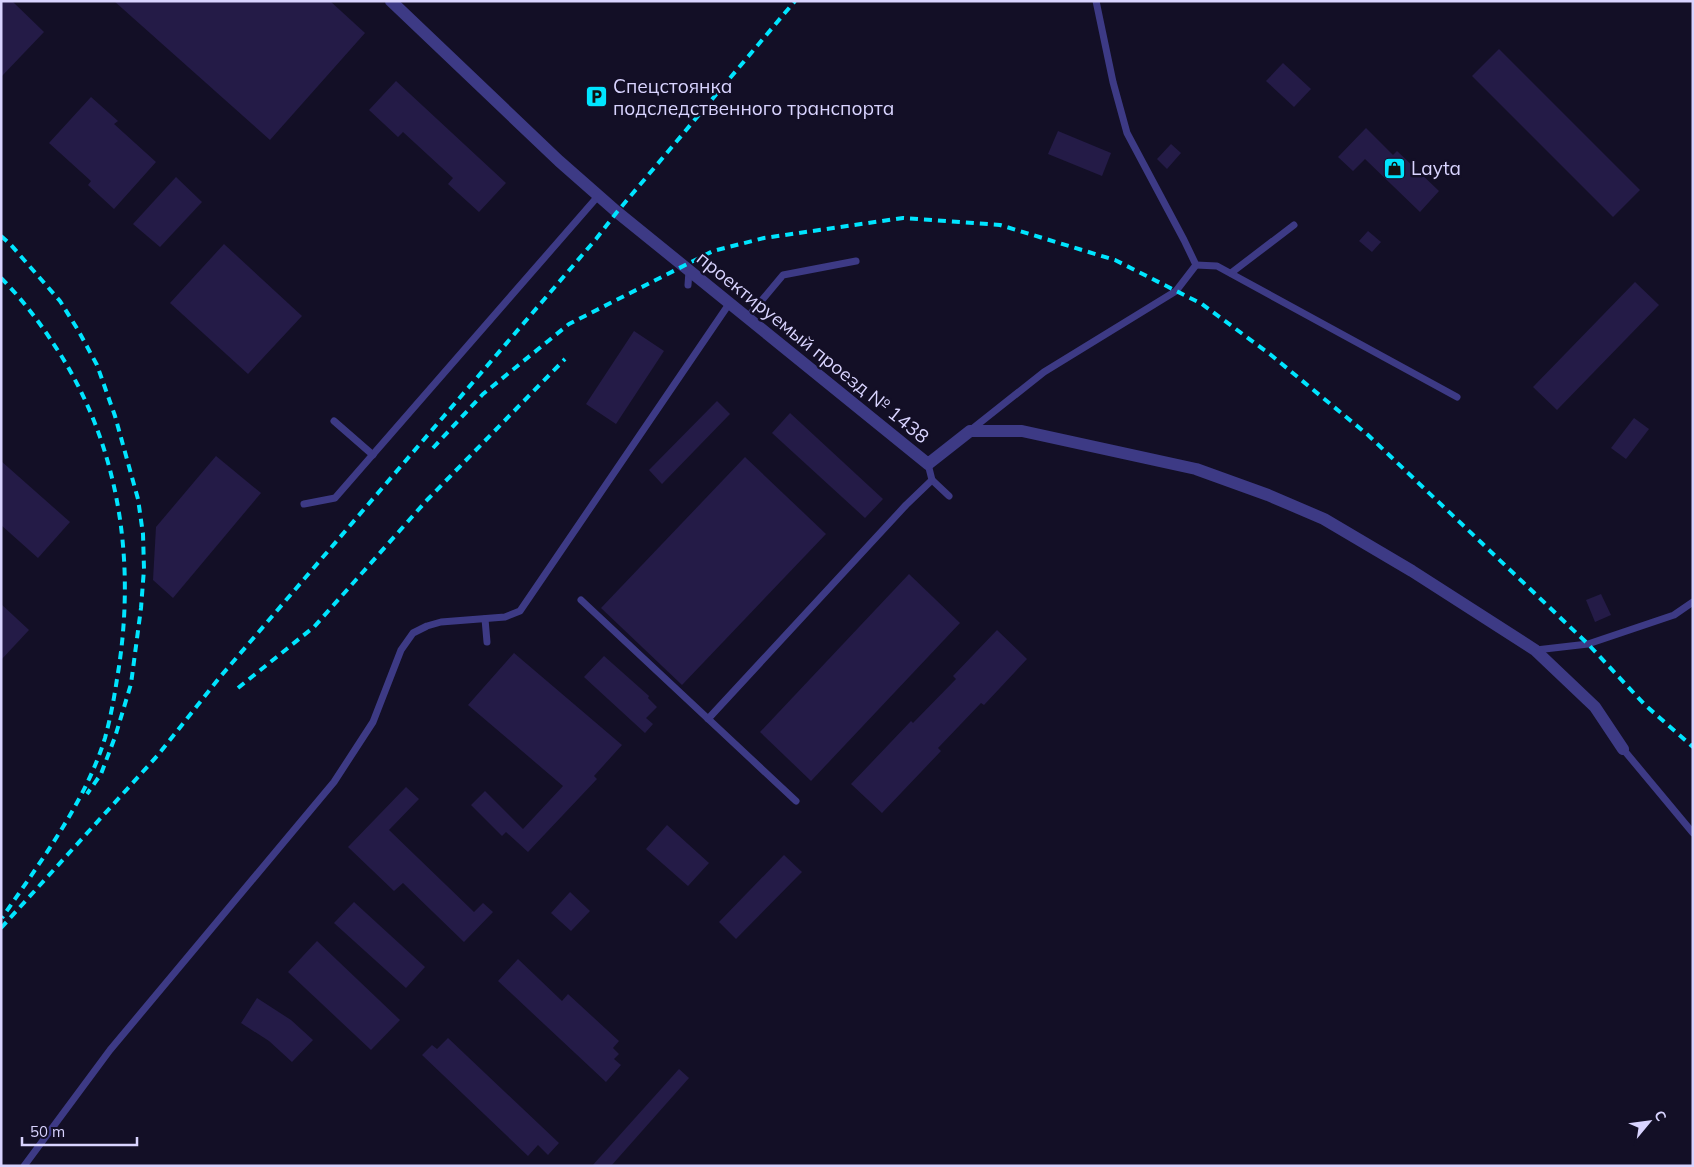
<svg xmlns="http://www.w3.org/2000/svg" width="1694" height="1167" viewBox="0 0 1694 1167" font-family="Mulish,sans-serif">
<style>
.building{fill:#241b47}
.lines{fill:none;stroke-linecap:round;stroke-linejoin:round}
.service{stroke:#3d3a85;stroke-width:7}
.minor{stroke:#3d3a85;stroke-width:12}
.rail{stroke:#00e5ff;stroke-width:4;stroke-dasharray:8 6;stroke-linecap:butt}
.labels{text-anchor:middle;stroke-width:5;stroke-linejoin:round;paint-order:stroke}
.poi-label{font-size:19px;fill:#d9d4ff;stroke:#130f26;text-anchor:start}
.street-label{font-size:19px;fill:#d9d4ff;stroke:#130f26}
</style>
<rect width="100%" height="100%" fill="#130f26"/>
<g class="building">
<polygon points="1,1 12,1 44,32 1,77"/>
<polygon points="114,1 330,1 365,33 270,140"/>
<polygon points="1499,49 1640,190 1613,217 1472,76"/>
<polygon points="1283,63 1311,89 1294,107 1266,81"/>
<polygon points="396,81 506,183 479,212 448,184 453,178 403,132 398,137 369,110"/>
<polygon points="91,97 118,121 114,124 156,162 114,209 88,185 91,181 49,143"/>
<polygon points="1366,128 1393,155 1397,151 1439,191 1420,212 1365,159 1353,171 1338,157"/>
<polygon points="1058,131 1111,153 1102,176 1048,154"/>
<polygon points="1171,144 1181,153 1167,169 1157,159"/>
<polygon points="176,177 202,202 160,247 133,224"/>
<polygon points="1368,231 1381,242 1372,252 1359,241"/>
<polygon points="224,244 302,316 248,374 170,303"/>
<polygon points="1635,282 1659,305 1557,410 1533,387"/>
<polygon points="634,331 664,351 616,424 586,404"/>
<polygon points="717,401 730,414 662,484 649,470"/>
<polygon points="790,413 883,499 865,518 772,433"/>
<polygon points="1634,418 1649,429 1626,459 1611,448"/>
<polygon points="216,456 261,493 173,598 153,580 156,527"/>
<polygon points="745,457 826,534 682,685 601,608"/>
<polygon points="1,461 70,522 38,558 1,525"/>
<polygon points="909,574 960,623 811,781 760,732"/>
<polygon points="1601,594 1611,615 1595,622 1586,600"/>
<polygon points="1,604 29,630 1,660"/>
<polygon points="997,630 1027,659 984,705 981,703 938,748 941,751 882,813 851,784 911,721 913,723 956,679 953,676"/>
<polygon points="514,653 622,745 594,776 597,779 528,852 506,832 502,836 471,805 485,791 523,829 563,786 468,705"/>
<polygon points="604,656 649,696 648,698 657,707 646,718 653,724 645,733 584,677"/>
<polygon points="406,787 419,799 389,830 474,912 483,903 493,912 464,942 403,883 394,891 348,847"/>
<polygon points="667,825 709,863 688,886 646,849"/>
<polygon points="784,855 802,872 736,939 719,922"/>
<polygon points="570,892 590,911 571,931 551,913"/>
<polygon points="354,902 425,967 406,988 334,923"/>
<polygon points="317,941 400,1020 371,1050 288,972"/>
<polygon points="518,959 562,1001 568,994 619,1041 613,1048 619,1054 614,1059 621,1065 606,1082 498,981"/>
<polygon points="257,998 291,1020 313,1040 292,1062 269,1041 241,1023"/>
<polygon points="448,1038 559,1143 548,1155 538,1145 528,1156 422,1055 432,1045 437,1049"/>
<polygon points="679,1069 689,1078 611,1166 592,1166"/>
</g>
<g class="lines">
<g class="service">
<polyline points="1196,265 1217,266 1457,397"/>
<polyline points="1231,273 1294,225"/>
<polyline points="688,285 689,271"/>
<polyline points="747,318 783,275 856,261"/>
<polyline points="334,421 373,455"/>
<polyline points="972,429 1044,372 1176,291 1196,265 1184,240 1127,133 1113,82 1096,1"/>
<polyline points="928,464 932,480 949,496"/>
<polyline points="304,504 335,498 599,195"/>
<polyline points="581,600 796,801"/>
<polyline points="485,619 487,642"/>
<polyline points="1536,650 1588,644 1674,615 1693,602"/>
<polyline points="708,719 906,505 932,480"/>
<polyline points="1623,749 1693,833"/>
<polyline points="24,1166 110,1050 334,782 373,722 401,650 413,633 427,626 441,622 505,617 520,611 729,304"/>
</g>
<polyline class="minor" points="391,1 559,161 617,212 928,464 970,431 1022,431 1196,469 1268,495 1324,519 1412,571 1535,650 1595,707 1623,749"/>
<g class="rail">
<polyline points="1,236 11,245 60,301 78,330 97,365 115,416 138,499 143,534 144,569 141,608 131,684 115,737 101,774 87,794"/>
<path d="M1 278C21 298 38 320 53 343 120 443 137 562 117 679 114 699 110 720 105 738 85 803 40 862 2 918"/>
<polyline points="433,448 483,394 569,324 713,251 764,238 903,218 1000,225 1115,260 1202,304 1271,355 1368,435 1588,644 1645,705 1693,747"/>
<polyline points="238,688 314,627 427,500 565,359"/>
<polyline points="1,928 158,755 220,677 596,239 617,212 795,1"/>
</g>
</g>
<defs>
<symbol id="parking-square" viewBox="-11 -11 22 22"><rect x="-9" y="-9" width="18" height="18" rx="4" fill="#00e5ff" stroke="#130f26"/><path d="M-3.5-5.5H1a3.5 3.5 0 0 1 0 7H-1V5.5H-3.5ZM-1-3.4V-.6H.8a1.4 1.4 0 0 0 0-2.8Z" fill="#111"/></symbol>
<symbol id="shop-square" viewBox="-11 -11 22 22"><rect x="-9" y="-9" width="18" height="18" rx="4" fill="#00e5ff" stroke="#130f26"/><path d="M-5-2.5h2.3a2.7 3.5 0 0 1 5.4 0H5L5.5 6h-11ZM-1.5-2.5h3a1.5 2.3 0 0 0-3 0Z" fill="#111"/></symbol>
</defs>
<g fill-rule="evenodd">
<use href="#parking-square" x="584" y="84" width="25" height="25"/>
<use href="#shop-square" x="1382" y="156" width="25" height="25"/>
</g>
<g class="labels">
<g class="poi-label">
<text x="613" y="93">Спецстоянка<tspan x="613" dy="22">подследственного транспорта</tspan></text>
<text x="1411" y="175">Layta</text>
</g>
<g class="street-label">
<text transform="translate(813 347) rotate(39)" y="7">проектируемый проезд № 1438</text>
</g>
</g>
<rect width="1694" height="1167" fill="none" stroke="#d9d4ff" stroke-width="5"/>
<g transform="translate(1649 1122) rotate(61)" stroke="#130f26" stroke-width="4" paint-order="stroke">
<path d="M0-4L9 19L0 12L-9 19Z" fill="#d9d4ff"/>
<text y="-8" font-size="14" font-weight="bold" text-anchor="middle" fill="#d9d4ff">С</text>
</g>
<path d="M22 1137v8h115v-8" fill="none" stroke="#d9d4ff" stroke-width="2.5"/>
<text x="30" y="1137" font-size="15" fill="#d9d4ff" stroke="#130f26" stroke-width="4" paint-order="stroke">50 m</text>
</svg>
